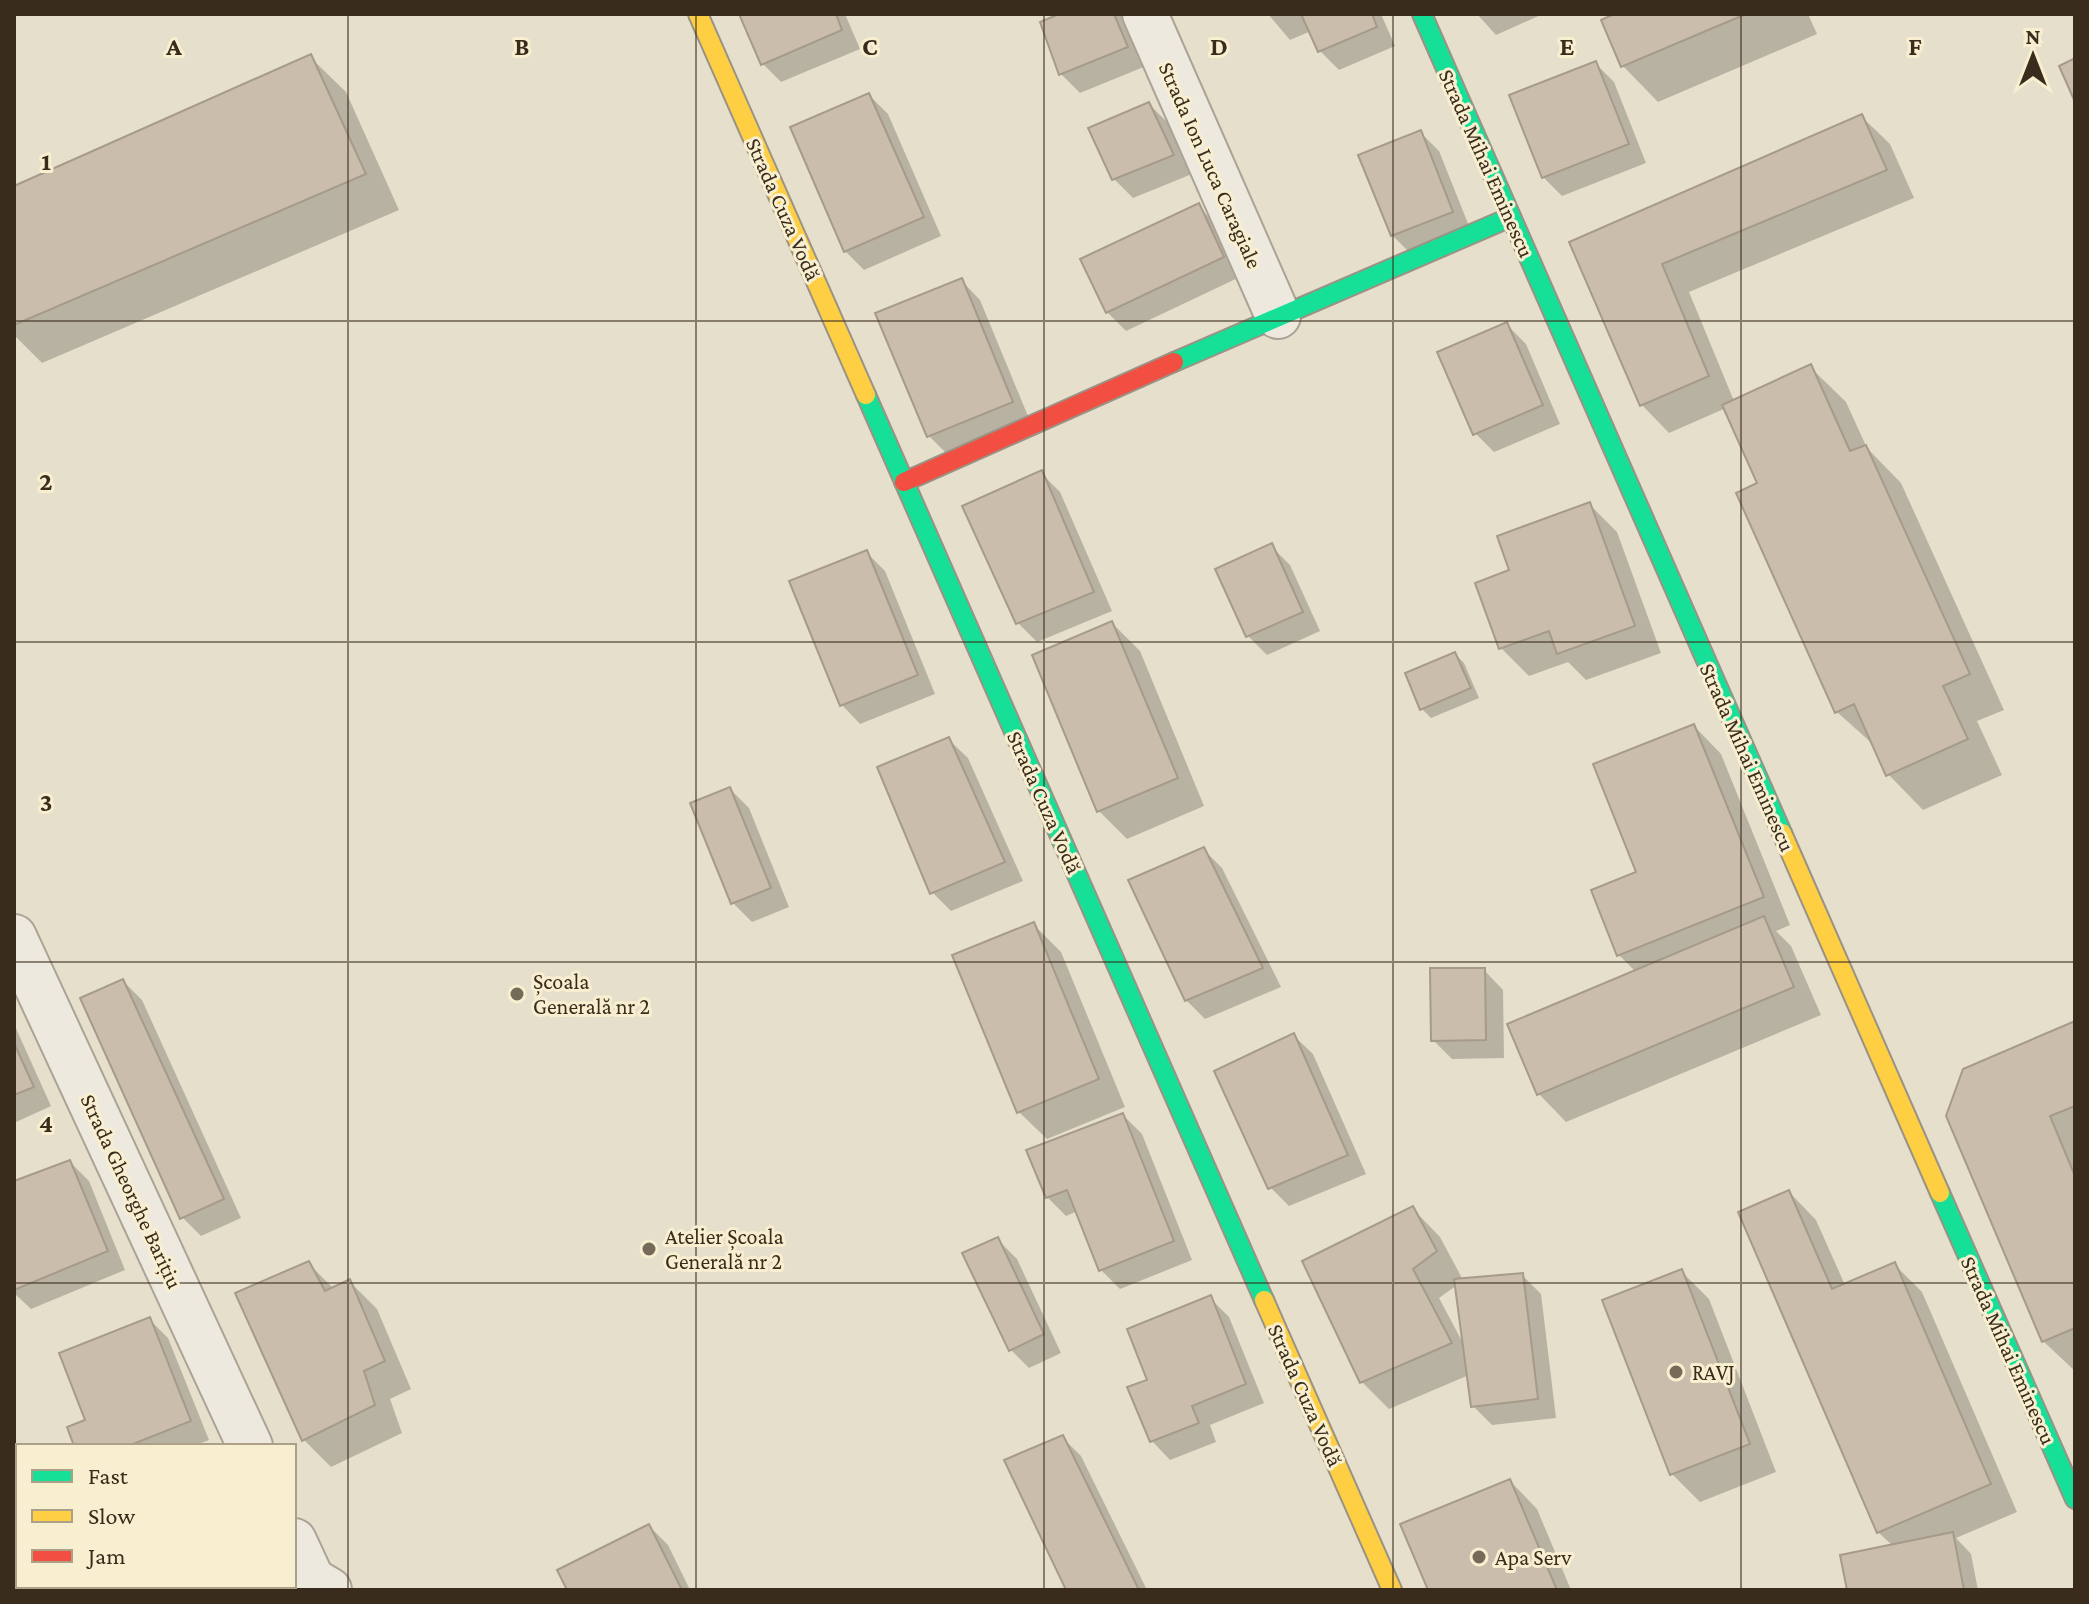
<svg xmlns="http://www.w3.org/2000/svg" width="2089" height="1604" viewBox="0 0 2089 1604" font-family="'Crimson Pro',serif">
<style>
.shadow{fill:#0003;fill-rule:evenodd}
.building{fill:#cabdac;stroke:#a69a8a;stroke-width:2}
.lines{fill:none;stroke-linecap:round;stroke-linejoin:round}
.street-casing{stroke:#aba395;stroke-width:48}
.fast-casing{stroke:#9a9385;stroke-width:22}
.slow-casing{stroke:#9a9385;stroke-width:22}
.jam-casing{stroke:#9a9385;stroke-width:22}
.street{stroke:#ede9de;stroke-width:44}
.fast{stroke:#16e098;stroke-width:18}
.slow{stroke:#ffcf43;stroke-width:18}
.jam{stroke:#f24e42;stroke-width:18}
.grid{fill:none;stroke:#3a2c1c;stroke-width:2;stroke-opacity:0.55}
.poi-dot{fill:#766b59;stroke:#f8eed0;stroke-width:3}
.labels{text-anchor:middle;stroke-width:6;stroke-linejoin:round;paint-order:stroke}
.street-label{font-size:22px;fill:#3a2c1c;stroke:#f8eed0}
.poi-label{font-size:22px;fill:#3a2c1c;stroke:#f8eed0;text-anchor:start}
.grid-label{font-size:26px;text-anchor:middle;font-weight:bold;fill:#3a2c1c;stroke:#f8eed0;stroke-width:6;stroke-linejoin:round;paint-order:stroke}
</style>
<rect width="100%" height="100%" fill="#e6dfcb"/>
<g class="shadow">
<polygon points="741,14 845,14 860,49 781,82 762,63"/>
<polygon points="1064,14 1122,14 1146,66 1080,93 1061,74"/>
<polygon points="1268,14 1381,14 1395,46 1339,70 1320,51 1311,31 1290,40"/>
<polygon points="1477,14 1543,14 1496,35"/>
<polygon points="1619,14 1808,14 1817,34 1658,102 1623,66 1604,21"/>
<polygon points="310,57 346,92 399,210 42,363 14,335 14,189"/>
<polygon points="1595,63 1614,82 1646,163 1562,196 1543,177"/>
<polygon points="869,95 888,114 941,236 864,270 845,251"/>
<polygon points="1149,104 1168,123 1192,174 1133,198 1114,179"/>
<polygon points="1862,117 1890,144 1914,198 1689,292 1734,401 1810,367 1846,402 1867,448 1901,483 2004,710 1977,721 2002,775 1923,810 1888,774 1875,746 1837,712 1760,484 1726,408 1669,433 1642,405 1571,243"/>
<polygon points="1420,132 1439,151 1471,231 1411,254 1392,235"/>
<polygon points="1198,206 1217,225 1242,276 1126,331 1107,312"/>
<polygon points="961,280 980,300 1030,421 948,455 929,436"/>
<polygon points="1507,325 1526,344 1560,424 1494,452 1475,433"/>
<polygon points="1041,473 1060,492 1112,611 1037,642 1018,623"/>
<polygon points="1589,504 1617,532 1661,653 1586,680 1568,662 1529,676 1501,648 1512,572"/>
<polygon points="1271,546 1290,565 1320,631 1267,655 1248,636"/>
<polygon points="866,552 885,571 935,694 860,724 842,705"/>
<polygon points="1112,623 1140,651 1204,806 1127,839 1099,811"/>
<polygon points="1455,654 1464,663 1479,698 1431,718 1422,709"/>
<polygon points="1694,726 1721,754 1790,925 1776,931 1791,946 1821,1015 1566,1122 1539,1094 1636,972 1619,955 1594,891 1639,873"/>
<polygon points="949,740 968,758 1023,881 951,911 932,892"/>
<polygon points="730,789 749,808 789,907 752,922 733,903"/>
<polygon points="1203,849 1222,868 1281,987 1205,1019 1186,1000"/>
<polygon points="1033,924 1061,952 1125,1107 1047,1139 1019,1112"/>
<polygon points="1484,970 1503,990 1504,1058 1452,1059 1433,1040"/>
<polygon points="123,981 142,1000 241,1218 201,1236 182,1217"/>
<polygon points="2075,1023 2075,1371 2043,1341 1948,1116"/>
<polygon points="14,1024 51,1106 14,1123"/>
<polygon points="1294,1036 1313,1054 1366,1174 1289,1206 1270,1187"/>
<polygon points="1123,1115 1142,1134 1192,1260 1120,1289 1101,1270 1078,1211 1066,1216 1047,1197"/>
<polygon points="70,1162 89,1181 125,1270 31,1309 14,1293 14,1184"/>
<polygon points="1789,1192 1816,1220 1845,1285 1894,1264 1922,1292 2017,1512 1956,1538 1971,1554 1978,1590 1849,1590 1893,1546 1878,1532"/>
<path d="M1413 1209 1440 1237 1463 1280 1522 1275 1541 1294 1556 1418 1492 1425 1473 1406 1469 1375 1389 1409 1361 1381ZM1457 1285 1464 1345 1439 1298Z"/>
<polygon points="998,1240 1017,1259 1061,1353 1029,1368 1010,1349"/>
<polygon points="308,1263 334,1289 349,1281 377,1309 411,1389 390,1399 402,1433 331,1467 303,1439"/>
<polygon points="1682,1272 1709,1299 1776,1472 1700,1502 1672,1474"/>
<polygon points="1210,1298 1229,1317 1264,1403 1210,1425 1216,1442 1170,1460 1152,1441 1150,1381"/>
<polygon points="149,1319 168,1338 209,1440 194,1446 77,1446"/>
<polygon points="1062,1437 1081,1456 1147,1590 1068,1590"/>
<polygon points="1510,1481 1537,1509 1571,1590 1430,1590"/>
<polygon points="649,1526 668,1545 690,1590 569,1590"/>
<polygon points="198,1586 273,1586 275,1590 200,1590"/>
</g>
<g class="building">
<polygon points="739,14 836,14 842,30 761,65"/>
<polygon points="1059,14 1114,14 1128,47 1059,75 1040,22"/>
<polygon points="1301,14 1372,14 1377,27 1318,52"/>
<polygon points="1614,14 1746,14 1621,67 1601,20"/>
<polygon points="311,54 366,174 14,325 14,186"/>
<polygon points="2075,58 2075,102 2059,66"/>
<polygon points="1596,61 1629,144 1542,178 1509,95"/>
<polygon points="869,93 924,217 844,252 790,127"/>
<polygon points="1149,102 1174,155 1112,180 1088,128"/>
<polygon points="1862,114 1887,170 1662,264 1709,376 1640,406 1569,242"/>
<polygon points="1421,130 1453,212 1391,236 1358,155"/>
<polygon points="1199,203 1224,257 1106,313 1080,259"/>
<polygon points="962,278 1013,402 927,437 875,313"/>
<polygon points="1507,322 1543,405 1473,435 1437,352"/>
<polygon points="1811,364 1850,451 1866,445 1970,674 1943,686 1968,739 1886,776 1854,704 1835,713 1736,493 1757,483 1722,405"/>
<polygon points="1042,470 1094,592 1016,624 962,506"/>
<polygon points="1590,502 1635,626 1557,654 1549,631 1499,649 1475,583 1509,570 1497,536"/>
<polygon points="1272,543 1303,612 1246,637 1215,569"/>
<polygon points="867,550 918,675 840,706 789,581"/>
<polygon points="1112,621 1178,778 1097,812 1032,655"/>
<polygon points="1455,652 1471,688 1420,710 1405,673"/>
<polygon points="1694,724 1764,897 1617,956 1591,890 1636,872 1593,764"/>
<polygon points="949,737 1005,862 930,894 877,767"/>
<polygon points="730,787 771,888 731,904 690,803"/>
<polygon points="1204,847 1263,968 1185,1001 1128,880"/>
<polygon points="1764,916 1794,987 1537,1095 1507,1024"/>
<polygon points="1034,922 1099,1079 1017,1113 952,955"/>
<polygon points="1430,968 1485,968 1486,1040 1431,1041"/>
<polygon points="123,979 224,1199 180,1219 80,998"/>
<polygon points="2075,1021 2075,1106 2050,1116 2075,1176 2075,1328 2042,1342 1946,1116 1963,1069"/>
<polygon points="1294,1033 1348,1155 1268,1189 1214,1071"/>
<polygon points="14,1043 34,1087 14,1095"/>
<polygon points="1123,1113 1174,1241 1099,1271 1067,1190 1046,1198 1026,1150"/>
<polygon points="70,1160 108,1251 14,1290 14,1181"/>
<polygon points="1789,1190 1832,1289 1895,1262 1991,1484 1877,1533 1738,1212"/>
<polygon points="1413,1206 1437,1251 1413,1269 1452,1343 1360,1383 1302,1261"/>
<polygon points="998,1237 1044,1334 1009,1351 962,1253"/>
<polygon points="309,1261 325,1291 350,1279 385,1361 364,1371 375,1405 302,1441 235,1293"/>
<polygon points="1682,1269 1750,1444 1670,1475 1602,1300"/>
<polygon points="1523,1273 1538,1399 1471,1407 1454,1279"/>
<polygon points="1211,1295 1246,1384 1192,1406 1199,1423 1150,1442 1127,1387 1147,1380 1127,1329"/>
<polygon points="150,1317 191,1421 128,1446 74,1446 67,1427 85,1420 59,1353"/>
<polygon points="1063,1435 1139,1590 1066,1590 1004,1460"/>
<polygon points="1510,1479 1557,1590 1428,1590 1400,1524"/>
<polygon points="649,1524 682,1590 567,1590 557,1570"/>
<polygon points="1953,1532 1964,1590 1847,1590 1840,1555"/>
<polygon points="196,1586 263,1586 265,1590 198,1590"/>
</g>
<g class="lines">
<defs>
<g id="street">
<polyline points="1145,14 1278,316"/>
<polyline points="14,937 250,1446"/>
<polyline points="294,1541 312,1580 329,1590"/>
</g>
<g id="fast">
<polyline points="1422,14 1782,833"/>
<polyline points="1174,362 1511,217"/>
<polyline points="866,395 1264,1300"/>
<polyline points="1940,1193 2075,1499"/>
</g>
<g id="slow">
<polyline points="698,14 866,395"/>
<polyline points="1782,833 1940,1193"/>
<polyline points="1264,1300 1392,1590"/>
</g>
<polyline id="jam" points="904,482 1174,362"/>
</defs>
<use href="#street" class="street-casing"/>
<use href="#fast" class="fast-casing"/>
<use href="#slow" class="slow-casing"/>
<use href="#jam" class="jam-casing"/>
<use href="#street" class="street"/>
<use href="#fast" class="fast"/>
<use href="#slow" class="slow"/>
<use href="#jam" class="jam"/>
</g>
<path class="grid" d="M348 14V1590M696 14V1590M1044 14V1590M1393 14V1590M1741 14V1590M14 321H2075M14 642H2075M14 962H2075M14 1283H2075"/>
<g class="poi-dot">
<circle cx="517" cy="994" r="8"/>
<circle cx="649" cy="1249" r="8"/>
<circle cx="1676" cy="1372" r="8"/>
<circle cx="1479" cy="1557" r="8"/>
</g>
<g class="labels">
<g class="street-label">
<text transform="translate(1487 163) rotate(66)" y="8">Strada Mihai Eminescu</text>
<text transform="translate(1211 165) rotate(66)" y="8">Strada Ion Luca Caragiale</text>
<text transform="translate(784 209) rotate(66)" y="8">Strada Cuza Vodă</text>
<text transform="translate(1748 757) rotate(66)" y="8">Strada Mihai Eminescu</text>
<text transform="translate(1045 802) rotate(66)" y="8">Strada Cuza Vodă</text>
<text transform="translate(132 1191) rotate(65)" y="8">Strada Gheorghe Barițiu</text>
<text transform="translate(2009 1350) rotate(66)" y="8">Strada Mihai Eminescu</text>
<text transform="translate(1306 1395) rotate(66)" y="8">Strada Cuza Vodă</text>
</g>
<g class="poi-label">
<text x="533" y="989">Școala<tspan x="533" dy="25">Generală nr 2</tspan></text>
<text x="665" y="1244">Atelier Școala<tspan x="665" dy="25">Generală nr 2</tspan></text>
<text x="1692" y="1380">RAVJ</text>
<text x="1495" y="1565">Apa Serv</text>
</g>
</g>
<g class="grid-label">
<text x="174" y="55">A</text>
<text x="522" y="55">B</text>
<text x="870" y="55">C</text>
<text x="1219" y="55">D</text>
<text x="1567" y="55">E</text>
<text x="1915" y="55">F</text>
<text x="46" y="170">1</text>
<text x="46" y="490">2</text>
<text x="46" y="811">3</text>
<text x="46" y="1132">4</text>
</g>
<rect width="2089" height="1604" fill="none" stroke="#3a2c1c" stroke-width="32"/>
<rect x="16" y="1444" width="280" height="144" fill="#f8eed0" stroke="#aca088" stroke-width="2"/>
<rect x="32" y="1470" width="40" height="12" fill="#16e098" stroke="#aca088" stroke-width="2"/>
<text x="88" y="1484" font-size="24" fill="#3a2c1c">Fast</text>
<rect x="32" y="1510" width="40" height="12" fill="#ffcf43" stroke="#aca088" stroke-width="2"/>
<text x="88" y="1524" font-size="24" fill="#3a2c1c">Slow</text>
<rect x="32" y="1550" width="40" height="12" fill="#f24e42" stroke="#aca088" stroke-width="2"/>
<text x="88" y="1564" font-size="24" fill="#3a2c1c">Jam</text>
<g transform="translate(2033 56)" stroke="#f8eed0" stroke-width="6" paint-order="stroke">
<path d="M0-6L14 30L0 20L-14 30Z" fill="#3a2c1c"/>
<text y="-12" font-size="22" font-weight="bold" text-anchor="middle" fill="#3a2c1c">N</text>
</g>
</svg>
